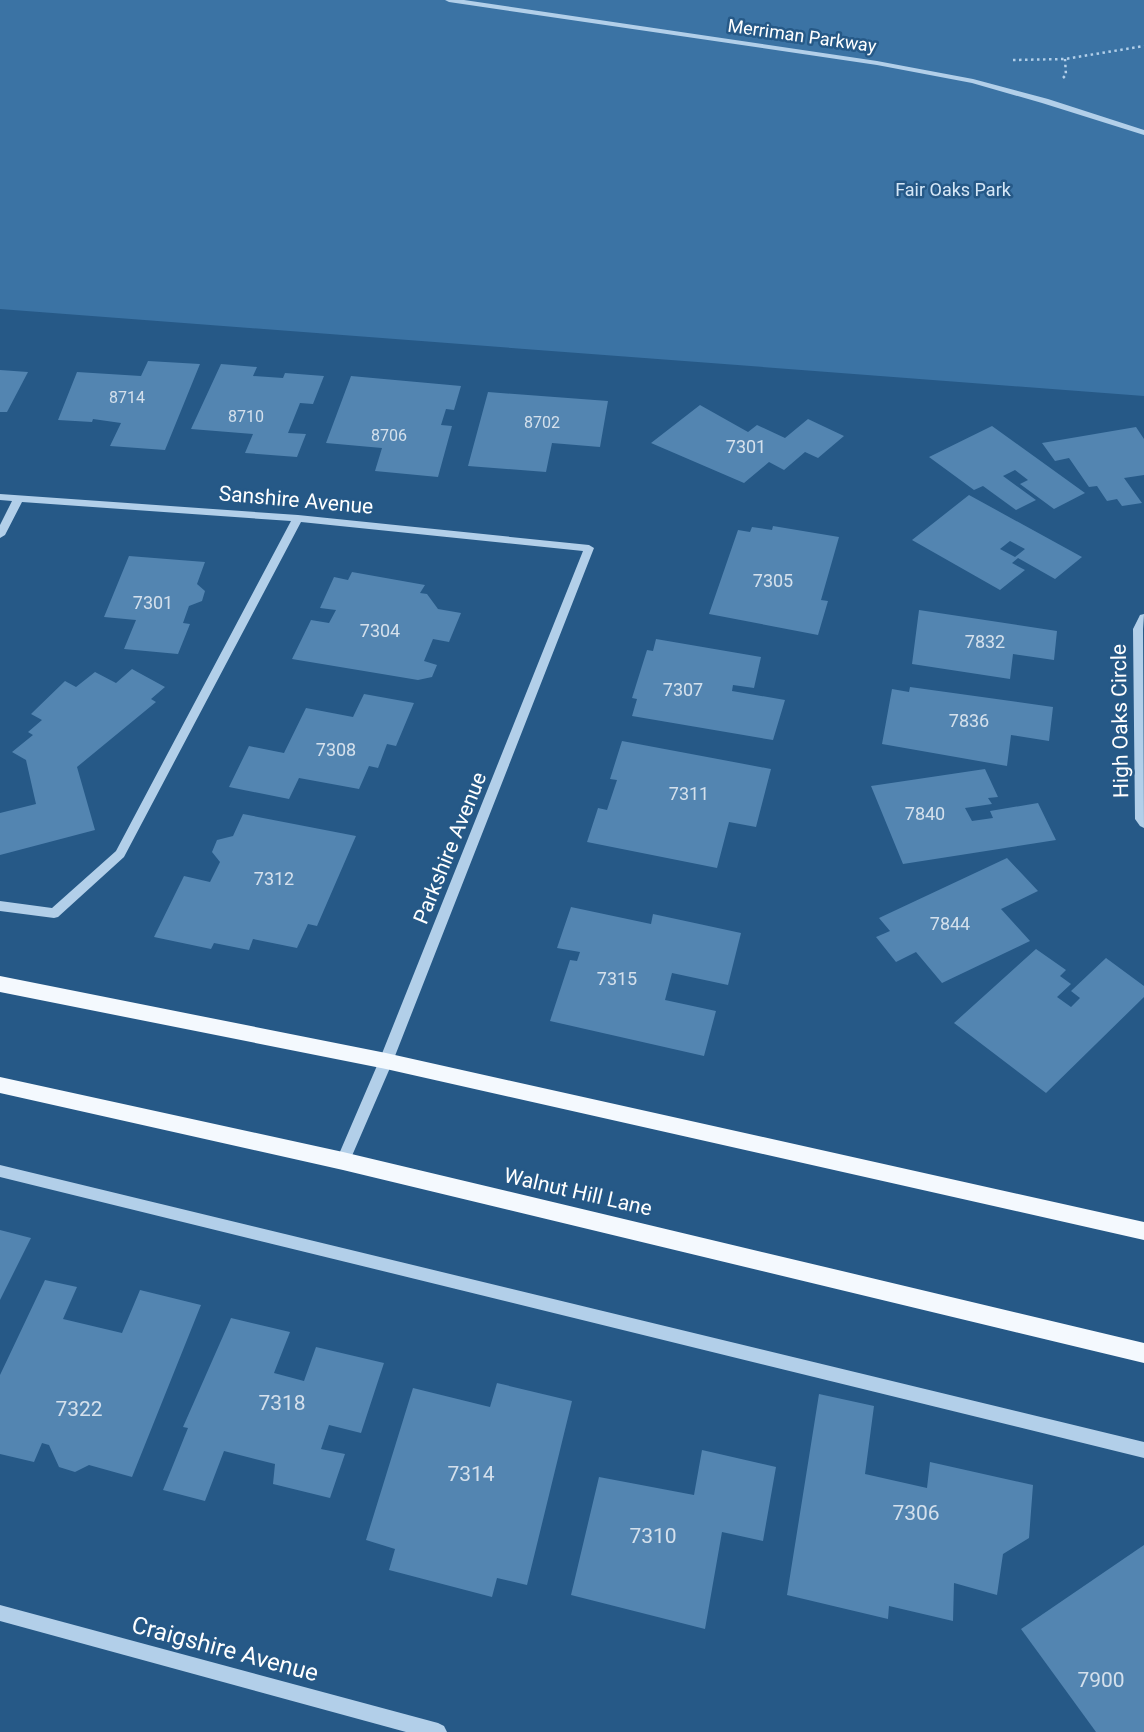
<svg xmlns="http://www.w3.org/2000/svg" width="1144" height="1732" viewBox="0 0 1144 1732" font-family="Roboto,sans-serif">
<style>
.green{fill:#3b73a4}
.building{fill:#5385b1;fill-rule:evenodd}
.lines{fill:none;stroke-linecap:round;stroke-linejoin:round}
.path{stroke:#b2cfe9;stroke-width:2.5;stroke-dasharray:2.5 3.5;stroke-linecap:butt}
.minor{fill:#b2cfe9;fill-rule:evenodd}
.major{fill:#f4f9fe;fill-rule:evenodd}
.labels{text-anchor:middle;stroke-width:5;stroke-linejoin:round;paint-order:stroke}
.far-number-label{font-size:16px;fill:#d4e0ec}
.far-street-label{font-size:18px;fill:#fff;stroke:#265987}
.far-park-label{font-size:18px;fill:#d5e7f7;stroke:#265987}
.number-label{font-size:18px;fill:#d4e0ec}
.street-label{font-size:21px;fill:#fff;stroke:#265987}
.near-number-label{font-size:21px;fill:#d4e0ec}
.near-street-label{font-size:24px;fill:#fff;stroke:#265987}
</style>
<rect width="100%" height="100%" fill="#265987"/>
<polygon class="green" points="0,0 1144,0 1144,396 0,309"/>
<g class="building">
<polygon points="148,361 200,364 165,450 110,446 121,423 93,419 92,422 58,420 77,372 141,376"/>
<polygon points="221,364 257,367 253,376 283,378 285,373 324,376 313,404 300,403 288,433 306,434 297,457 245,453 253,434 191,429"/>
<polygon points="0,370 28,372 7,412 0,412"/>
<polygon points="351,376 461,386 454,410 446,409 441,425 452,426 438,477 375,471 382,448 326,443"/>
<polygon points="488,392 608,401 600,447 552,443 546,472 468,466"/>
<polygon points="700,405 748,432 757,425 785,438 808,419 844,436 818,458 805,452 784,470 769,462 744,483 651,443"/>
<polygon points="992,426 1085,493 1054,509 1020,484 1028,480 1015,470 1003,476 1036,500 1016,510 983,486 974,490 929,457"/>
<polygon points="1136,427 1144,439 1144,475 1124,478 1142,503 1122,506 1117,499 1107,501 1097,486 1089,487 1069,458 1055,461 1042,443"/>
<path d="M969 495 1082 557 1055 579 1018 558 1012 563 1025 570 1000 590 912 540ZM1010 541 1025 549 1015 557 1000 549Z"/>
<polygon points="773,526 839,537 821,600 828,601 818,635 709,614 738,530 750,532 752,527 772,530"/>
<polygon points="129,556 205,562 197,584 205,591 202,601 189,606 183,623 190,624 178,654 124,649 136,620 104,617"/>
<polygon points="352,572 425,585 420,593 427,594 438,609 461,613 449,642 433,639 424,661 437,665 432,677 418,680 292,659 311,620 329,623 336,610 320,608 334,577 348,580"/>
<polygon points="919,610 1057,631 1054,660 1013,654 1010,679 912,664"/>
<polygon points="656,639 761,657 754,688 733,685 732,691 785,700 773,740 632,716 637,699 632,698 647,650 653,651"/>
<polygon points="132,669 165,687 151,699 156,702 77,767 95,830 0,855 0,813 36,804 26,760 12,752 33,735 28,732 42,720 31,714 65,681 76,687 95,672 116,683"/>
<polygon points="910,687 1053,707 1049,741 1011,735 1007,766 882,744 892,689 909,692"/>
<polygon points="364,694 414,703 396,746 387,744 378,768 369,766 359,789 299,778 289,799 229,787 249,746 284,753 306,708 353,717"/>
<polygon points="622,741 771,769 756,827 729,822 717,868 587,842 598,808 607,810 617,780 610,779"/>
<polygon points="985,769 998,797 988,798 992,804 965,808 972,821 993,818 990,811 1038,803 1056,840 903,864 871,786"/>
<polygon points="243,814 356,836 317,926 308,924 297,948 253,939 249,950 214,943 211,949 154,937 184,876 210,882 220,862 212,852 217,840 233,836"/>
<polygon points="1007,858 1038,891 1001,909 1030,941 942,983 916,952 896,962 876,937 890,931 879,918"/>
<polygon points="571,907 651,924 653,914 741,933 728,985 672,973 665,1000 716,1011 704,1056 550,1021 570,960 577,961 580,952 557,948"/>
<polygon points="1036,949 1066,970 1060,976 1071,984 1057,997 1071,1007 1080,998 1071,991 1106,958 1144,986 1144,997 1046,1093 954,1023"/>
<polygon points="0,1230 31,1238 0,1300"/>
<polygon points="45,1280 77,1287 63,1319 122,1333 140,1290 201,1305 132,1477 89,1465 75,1472 59,1467 49,1445 42,1443 34,1462 0,1454 0,1375"/>
<polygon points="231,1318 290,1332 274,1373 304,1381 316,1347 384,1363 361,1433 329,1425 321,1449 345,1454 330,1498 273,1484 275,1464 224,1451 205,1501 163,1490 188,1428 183,1427"/>
<polygon points="497,1383 572,1401 527,1585 497,1578 492,1597 389,1570 395,1549 366,1540 413,1388 490,1407"/>
<polygon points="819,1394 874,1406 865,1474 927,1488 930,1462 1033,1485 1029,1538 1003,1554 997,1595 954,1583 953,1621 889,1606 888,1619 787,1595"/>
<polygon points="702,1450 776,1467 763,1541 722,1532 705,1629 571,1595 599,1477 694,1495"/>
<polygon points="1144,1545 1144,1732 1096,1732 1021,1629"/>
</g>
<g class="lines">
<g class="path">
<polyline points="1013,60 1065,59 1144,46"/>
<polyline points="1063,78 1066,75 1065,59"/>
</g>
<g class="minor">
<polygon points="445,0 464,0 877,61 973,79 1048,99 1144,130 1144,135 1042,103 972,83 877,65 449,2"/>
<polygon points="0,494 298,515 589,545 594,548 393,1061 348,1165 343,1167 338,1165 336,1161 379,1061 583,551 301,522 124,857 58,917 54,918 0,911 0,901 52,908 116,851 291,521 22,502 5,535 0,538 0,525 12,501 0,500"/>
<polygon points="1144,614 1143,629 1144,828 1140,826 1135,819 1133,629 1140,615"/>
<polygon points="0,1165 1144,1442 1144,1458 0,1177"/>
<polygon points="0,1605 438,1723 444,1726 447,1732 406,1732 0,1621"/>
</g>
<g class="major">
<polygon points="0,976 386,1053 1144,1222 1144,1240 386,1069 0,992"/>
<polygon points="0,1077 343,1152 1144,1343 1144,1363 343,1170 0,1093"/>
</g>
</g>
<g class="labels">
<g class="far-number-label">
<text x="127" y="403">8714</text>
<text x="246" y="422">8710</text>
<text x="542" y="428">8702</text>
<text x="389" y="441">8706</text>
</g>
<g class="far-street-label">
<text transform="translate(802 36) rotate(8)" y="6">Merriman Parkway</text>
</g>
<g class="far-park-label">
<text x="953" y="196">Fair Oaks Park</text>
</g>
<g class="number-label">
<text x="746" y="453">7301</text>
<text x="773" y="587">7305</text>
<text x="153" y="609">7301</text>
<text x="380" y="637">7304</text>
<text x="985" y="648">7832</text>
<text x="683" y="696">7307</text>
<text x="969" y="727">7836</text>
<text x="336" y="756">7308</text>
<text x="689" y="800">7311</text>
<text x="925" y="820">7840</text>
<text x="274" y="885">7312</text>
<text x="950" y="930">7844</text>
<text x="617" y="985">7315</text>
</g>
<g class="street-label">
<text transform="translate(296 500) rotate(5)" y="7">Sanshire Avenue</text>
<text transform="translate(1120 721) rotate(-91)" y="7">High Oaks Circle</text>
<text transform="translate(450 848) rotate(-68)" y="7">Parkshire Avenue</text>
<text transform="translate(578 1192) rotate(13)" y="7">Walnut Hill Lane</text>
</g>
<g class="near-number-label">
<text x="282" y="1410">7318</text>
<text x="79" y="1416">7322</text>
<text x="471" y="1481">7314</text>
<text x="916" y="1520">7306</text>
<text x="653" y="1543">7310</text>
<text x="1101" y="1687">7900</text>
</g>
<g class="near-street-label">
<text transform="translate(225 1649) rotate(15)" y="8">Craigshire Avenue</text>
</g>
</g>
</svg>
